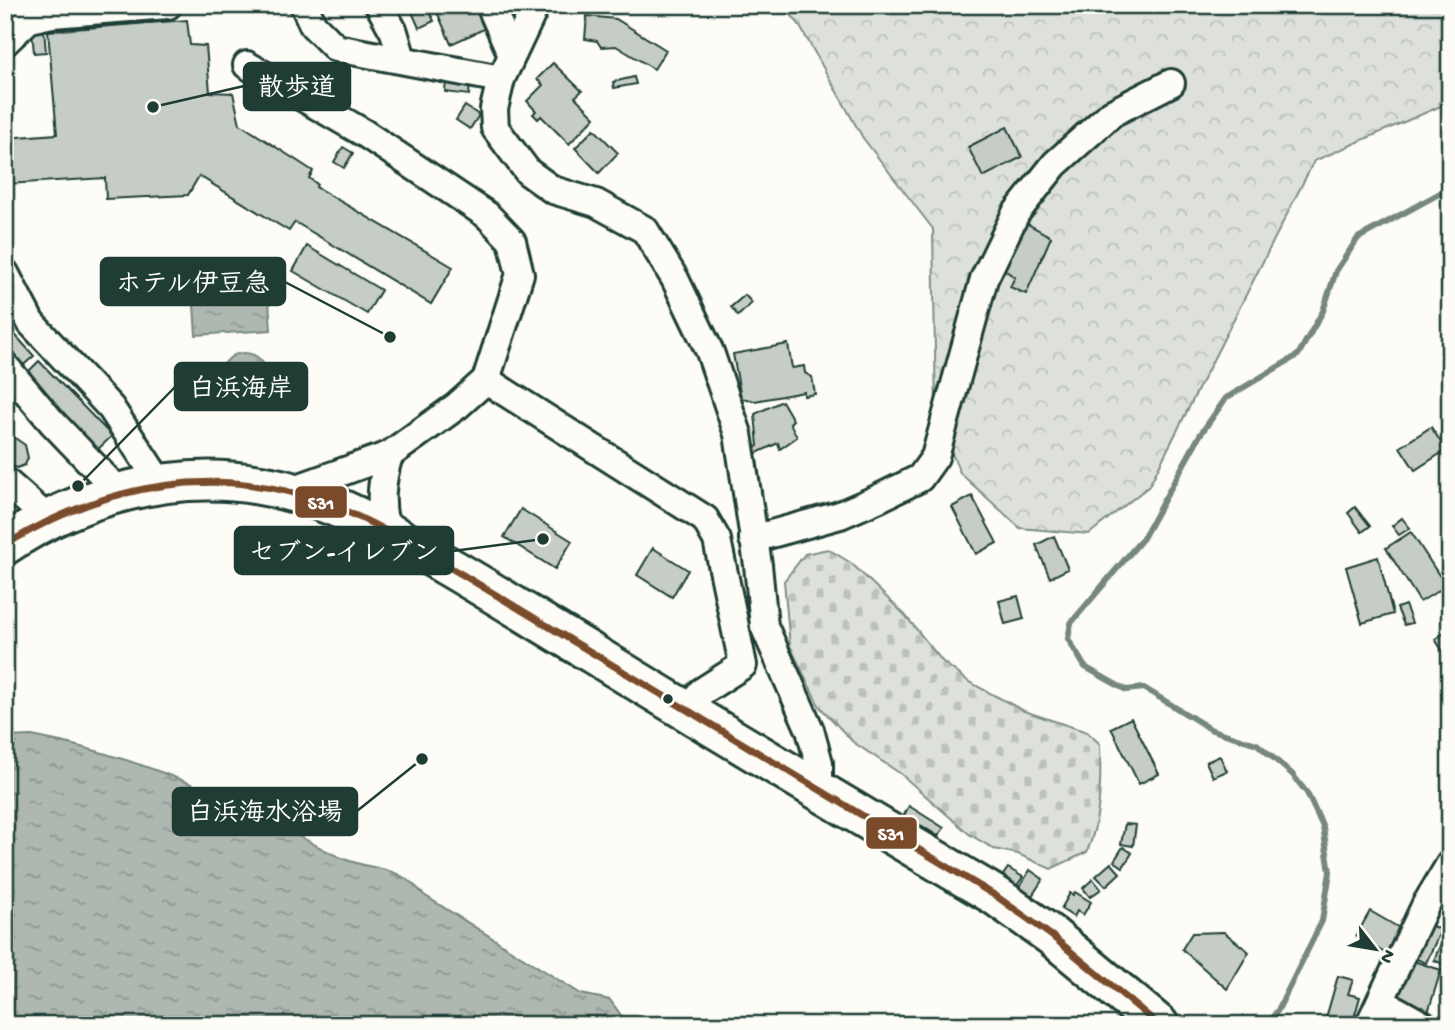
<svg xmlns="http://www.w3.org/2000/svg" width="1455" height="1030" viewBox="0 0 1455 1030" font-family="'Gochi Hand','Klee One',sans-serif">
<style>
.forest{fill:url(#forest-crowns);stroke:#7e8e88;stroke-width:2}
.cemetery{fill:url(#cemetery-stones);stroke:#7e8e88;stroke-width:2}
.water{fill:url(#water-ripples);stroke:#75877f;stroke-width:2}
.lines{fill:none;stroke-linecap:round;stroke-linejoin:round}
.stream{stroke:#75877f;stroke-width:6}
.building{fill:#c6cdc7;stroke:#1f3d34;stroke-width:2}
.minor-casing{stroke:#1f3d34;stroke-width:32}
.highway-casing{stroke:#1f3d34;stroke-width:44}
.minor{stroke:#fdfcf7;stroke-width:26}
.highway{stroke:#fdfcf7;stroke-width:38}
.bus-1-casing{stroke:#fdfcf7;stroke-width:12}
.bus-1{stroke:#7a4b2a;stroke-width:7}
.bus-dot{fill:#1f3d34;stroke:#fdfcf7;stroke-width:2.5}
.leader{fill:none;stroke:#1f3d34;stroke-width:2.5}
.callout-dot{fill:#1f3d34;stroke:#fdfcf7;stroke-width:2.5}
.callout{fill:#1f3d34;stroke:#1f3d34;stroke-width:2.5}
.callout-label{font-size:26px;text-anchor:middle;font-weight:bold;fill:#fff}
.line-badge{stroke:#fdfcf7;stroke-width:2.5}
.badge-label{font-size:19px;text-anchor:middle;font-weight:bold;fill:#fff}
</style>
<defs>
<pattern id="forest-crowns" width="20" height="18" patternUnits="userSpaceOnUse" patternTransform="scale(1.75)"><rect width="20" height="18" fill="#dde0db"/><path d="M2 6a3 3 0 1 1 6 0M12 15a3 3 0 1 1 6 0" fill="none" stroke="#bdc1bd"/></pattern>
<pattern id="cemetery-stones" width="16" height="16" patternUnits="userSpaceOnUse" patternTransform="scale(1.75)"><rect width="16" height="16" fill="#dde0db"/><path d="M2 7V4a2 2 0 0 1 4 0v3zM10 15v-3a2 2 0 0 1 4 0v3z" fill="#bdc1bd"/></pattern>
<pattern id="water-ripples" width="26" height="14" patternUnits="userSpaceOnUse" patternTransform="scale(1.75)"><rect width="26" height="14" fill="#aeb8b1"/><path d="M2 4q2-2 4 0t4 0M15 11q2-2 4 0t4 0" fill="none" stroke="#8d9791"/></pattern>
</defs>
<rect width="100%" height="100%" fill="#fdfcf7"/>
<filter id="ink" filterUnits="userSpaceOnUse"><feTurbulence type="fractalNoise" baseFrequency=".0143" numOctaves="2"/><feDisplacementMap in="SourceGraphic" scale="14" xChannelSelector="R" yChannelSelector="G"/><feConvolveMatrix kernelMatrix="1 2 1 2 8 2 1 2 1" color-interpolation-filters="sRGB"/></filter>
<g filter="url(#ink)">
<polygon class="forest" points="783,5 1450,5 1450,102 1314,161 1149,486 1089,534 1020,528 960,473 936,414 933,229 863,138 798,23"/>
<path class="cemetery" d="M828 549 851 563 905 615 942 661 969 682 1024 711 1087 732 1100 744C1101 780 1101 819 1087 852L1051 869 1018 854 994 849 969 834 901 774 853 742 819 706 790 646 784 581 805 554Z"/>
<g class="water">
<polygon points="267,271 271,330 196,335 192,276"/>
<circle cx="244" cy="376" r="23"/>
<path d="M32 736C108 750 179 776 249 810 280 824 309 843 339 857 376 873 395 862 424 895L581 994 610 1000 628 1025H5V737Z"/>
</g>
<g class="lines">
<polyline class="stream" points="1266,1025 1278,1010 1322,921 1330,872 1323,827 1307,793 1292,774 1257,744 1212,730 1144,688 1126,690 1085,667 1068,639 1071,623 1143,538 1200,435 1226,398 1298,355 1323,311 1336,271 1358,238 1444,191 1450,181"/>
</g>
<g class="building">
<polygon points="409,5 427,5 434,21 419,28"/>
<polygon points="434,5 474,5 484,29 451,44"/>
<polygon points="587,16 616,19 666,50 654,69 616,46 601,47 597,41 585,39"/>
<polygon points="187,20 190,45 206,46 210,92 233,93 240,124 313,171 309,178 317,184 316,187 453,267 431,304 295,222 289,231 199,176 188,195 106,199 105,178 7,184 5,138 57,134 48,31"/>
<polygon points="44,30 46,52 34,53 32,31"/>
<polygon points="553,63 582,91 575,97 595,117 569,144 541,116 538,119 533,114 536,111 527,101 543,85 537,79"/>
<polygon points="634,77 636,84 614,88 613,82"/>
<polygon points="446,80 470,83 469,95 445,92"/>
<polygon points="465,106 479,115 470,129 456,120"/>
<polygon points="1007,127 1022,157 983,177 968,147"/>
<polygon points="594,129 618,153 599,173 575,148"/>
<polygon points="343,147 353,153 344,168 334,162"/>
<polygon points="1026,223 1051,237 1026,294 1010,287 1015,277 1003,269"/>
<polygon points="307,246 381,290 367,314 293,271"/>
<polygon points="745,295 752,303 738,316 731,307"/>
<polygon points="9,328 34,356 19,369 5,353 5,331"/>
<polygon points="788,344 792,368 804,366 805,373 812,377 815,394 804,396 804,392 755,401 741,398 733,354"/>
<polygon points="39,361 112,436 96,451 24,376"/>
<polygon points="782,401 793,420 790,423 797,437 780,449 778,443 753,455 751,450 758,446 755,414"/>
<polygon points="1431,427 1446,450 1415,470 1400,447"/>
<polygon points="5,431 25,445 28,458 25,465 17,468 5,463"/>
<polygon points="972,496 997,543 976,554 952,507"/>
<polygon points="1355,507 1370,526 1362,532 1348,513"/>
<polygon points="521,509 572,541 555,569 504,537"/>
<polygon points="1402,518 1410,528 1399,535 1392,526"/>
<polygon points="1411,532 1446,586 1420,602 1386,548"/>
<polygon points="1054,536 1068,569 1050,578 1036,545"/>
<polygon points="653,548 688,570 672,597 637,575"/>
<polygon points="1378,557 1393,614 1362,623 1346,567"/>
<polygon points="1018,596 1024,619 1005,624 999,601"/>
<polygon points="1405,605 1412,623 1404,625 1397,608"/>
<polygon points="1446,632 1450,639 1450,656 1447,658 1435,639"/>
<polygon points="1131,718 1159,774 1139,784 1111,728"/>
<polygon points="1220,756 1227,771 1213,777 1206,762"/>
<polygon points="909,806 944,828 938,836 904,815"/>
<polygon points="1125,824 1136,825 1133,846 1121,844"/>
<polygon points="1123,847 1132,853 1123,867 1114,861"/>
<polygon points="1111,863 1120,873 1106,886 1096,876"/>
<polygon points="1008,868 1023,877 1016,887 1001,878"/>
<polygon points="1030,870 1043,879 1032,896 1019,888"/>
<polygon points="1093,879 1101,889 1090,897 1083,888"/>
<polygon points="1075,892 1091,902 1083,915 1077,911 1074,917 1061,909 1070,893 1073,895"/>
<polygon points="1370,911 1403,930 1388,955 1356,936"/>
<polygon points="1424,922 1441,930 1426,963 1409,956"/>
<polygon points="1224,932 1249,952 1227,989 1182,949 1192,933"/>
<polygon points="1445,934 1450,936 1447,966 1434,960"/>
<polygon points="1407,959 1441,970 1426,1019 1394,1001"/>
<polygon points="1338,976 1353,980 1348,994 1360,997 1352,1025 1324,1025"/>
</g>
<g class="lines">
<defs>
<g id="minor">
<polyline points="304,5 313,25 336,48 501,79"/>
<polyline points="379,5 394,32 402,59"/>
<polyline points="490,5 511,53"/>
<polyline points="536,5 501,79 494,109 495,128 528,172 553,190 596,203 645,230 675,279 710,352 738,434 758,565 764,626 810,730 819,763 819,789"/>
<polyline points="5,42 29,19 52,14 168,5"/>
<polyline points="247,65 364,133 487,215 512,241 520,274 486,380 457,406 389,455 289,491"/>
<polyline points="5,273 31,323 111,408 160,483"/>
<polyline points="5,366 52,422 120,493"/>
<polyline points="486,380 705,519 717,540 743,665 701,692 687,710"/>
<polyline points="5,481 47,518"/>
<path d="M386 530C379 502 381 483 389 455"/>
<polyline points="753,539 840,515 877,499 920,478 935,457 984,279 1016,213 1055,164 1112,113 1171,83"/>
<polyline points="1382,1002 1423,1025"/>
<polyline points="1369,1025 1425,906 1450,864"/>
</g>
<path id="highway" d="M5 545C79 495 172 470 260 485 328 496 386 530 444 564 494 593 543 624 593 654 726 736 861 816 996 896L1052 936 1159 1025"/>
</defs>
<use href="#minor" class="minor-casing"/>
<use href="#highway" class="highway-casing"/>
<use href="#minor" class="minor"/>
<use href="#highway" class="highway"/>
<defs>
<path id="bus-1" d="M5 545C106 483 219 462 331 505 377 523 420 550 463 575L996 896 1052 936 1159 1025"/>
</defs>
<use href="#bus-1" class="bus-1-casing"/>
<use href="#bus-1" class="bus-1"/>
</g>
</g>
<circle class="bus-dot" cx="668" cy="699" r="6"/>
<path class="leader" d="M153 107L244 86M390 337L285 282M78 486L175 387M543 539L453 551M422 759L357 811"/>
<g class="callout-dot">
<circle cx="153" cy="107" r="7"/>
<circle cx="390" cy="337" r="7"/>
<circle cx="78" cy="486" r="7"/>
<circle cx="543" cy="539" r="7"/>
<circle cx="422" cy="759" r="7"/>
</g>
<g class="callout">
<rect x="244" y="63" width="106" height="47" rx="7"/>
<rect x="101" y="258" width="184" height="47" rx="7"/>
<rect x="175" y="363" width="132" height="47" rx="7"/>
<rect x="235" y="527" width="218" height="47" rx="7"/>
<rect x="173" y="788" width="184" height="47" rx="7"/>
</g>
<g class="callout-label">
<text x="297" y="95">散歩道</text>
<text x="193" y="291">ホテル伊豆急</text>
<text x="241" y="396">白浜海岸</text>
<text x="344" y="560">セブン-イレブン</text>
<text x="265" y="820">白浜海水浴場</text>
</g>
<g class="line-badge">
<rect x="294" y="485" width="54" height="34" rx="7" fill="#7a4b2a"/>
<rect x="865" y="816" width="53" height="34" rx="7" fill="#7a4b2a"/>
</g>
<g class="badge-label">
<text x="321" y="509">S31</text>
<text x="891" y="840">S31</text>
</g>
<rect width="1455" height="1030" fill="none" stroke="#fdfcf7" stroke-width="28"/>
<rect x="14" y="14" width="1427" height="1002" fill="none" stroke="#1f3d34" stroke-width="2.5" filter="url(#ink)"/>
<g transform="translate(1375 949) rotate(121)" stroke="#fdfcf7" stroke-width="5" paint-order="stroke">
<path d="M0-5L12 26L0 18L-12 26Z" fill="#1f3d34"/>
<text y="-10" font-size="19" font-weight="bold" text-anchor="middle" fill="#1f3d34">N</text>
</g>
</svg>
